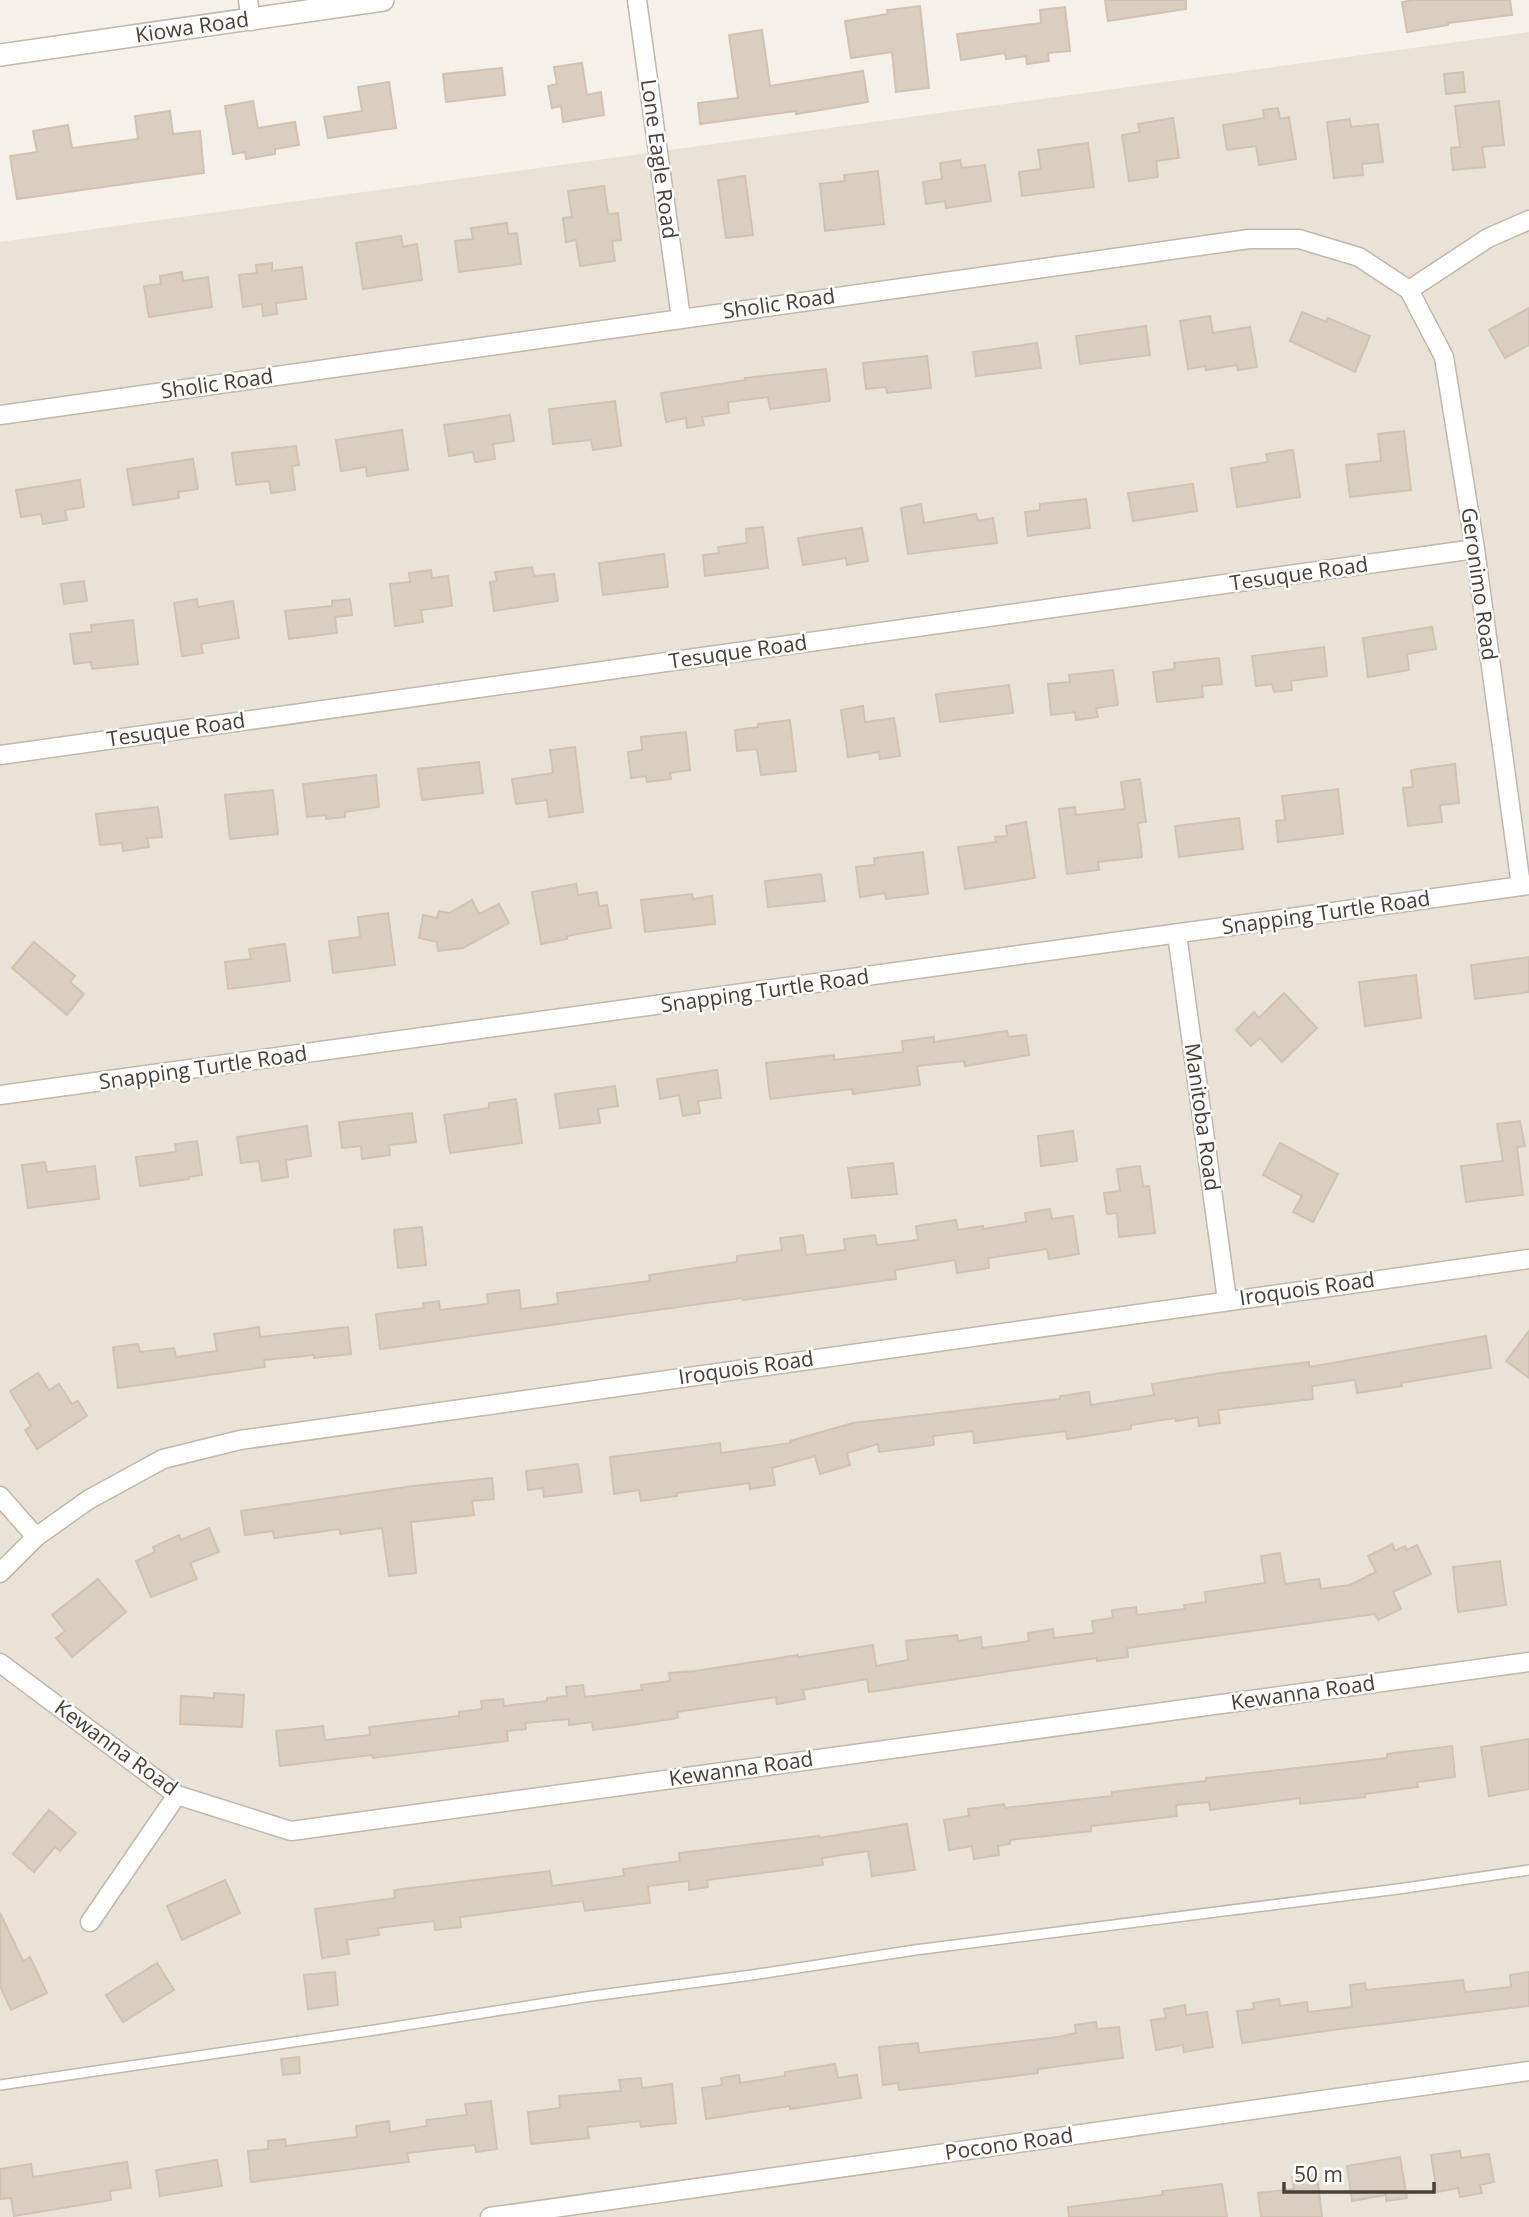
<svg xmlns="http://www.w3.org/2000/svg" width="1529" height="2217" viewBox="0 0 1529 2217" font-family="'Open Sans',sans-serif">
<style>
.residential{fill:#e9e2d7}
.building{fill:#dacec1;stroke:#d2c2b1;stroke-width:2}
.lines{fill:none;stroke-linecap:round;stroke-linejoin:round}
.service-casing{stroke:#c1b7ab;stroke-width:12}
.minor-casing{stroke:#c1b7ab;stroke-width:21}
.tertiary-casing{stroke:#c1b7ab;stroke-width:24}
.service{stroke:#fff;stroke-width:9}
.minor{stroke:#fff;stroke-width:18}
.tertiary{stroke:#fff;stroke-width:21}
.labels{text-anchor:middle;stroke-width:5;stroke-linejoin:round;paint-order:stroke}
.street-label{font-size:21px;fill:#494037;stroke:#fff}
</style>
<rect width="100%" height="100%" fill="#f5f0e9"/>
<polygon class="residential" points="1529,32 1529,2217 0,2217 0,242"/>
<g class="building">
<polygon points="1105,0 1186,0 1186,9 1108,21"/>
<polygon points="1415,0 1510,0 1512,15 1448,23 1448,25 1407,32 1402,2"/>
<polygon points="920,6 929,88 896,92 892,52 851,58 845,21 888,14 887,10"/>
<polygon points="1065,7 1070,51 1048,53 1049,61 1027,64 1026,56 1006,59 1005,53 961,60 957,34 1041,23 1040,10"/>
<polygon points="762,30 770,86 863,71 868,102 796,114 796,111 700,124 698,103 738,98 729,35"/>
<polygon points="582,63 587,95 601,92 604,115 563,122 561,106 552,108 548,86 557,84 554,67"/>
<polygon points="502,68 505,95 446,102 443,74"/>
<polygon points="1463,72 1465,92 1446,94 1444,74"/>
<polygon points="389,82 396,128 328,138 324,117 362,111 358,87"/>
<polygon points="253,101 258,128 295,122 299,145 275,149 275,154 246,159 245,152 233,154 225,106"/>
<polygon points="1499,101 1504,145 1482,147 1485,167 1453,170 1451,148 1460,147 1455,106"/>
<polygon points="1278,108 1280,119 1289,117 1296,159 1259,165 1256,146 1227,150 1223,125 1264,118 1263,110"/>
<polygon points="170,111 173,134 200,131 204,173 17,199 10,156 37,152 33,131 68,125 72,148 138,139 135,116"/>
<polygon points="1173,118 1179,158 1156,161 1158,177 1129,181 1122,135 1140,132 1138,124"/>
<polygon points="1350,119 1351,127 1378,124 1383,162 1362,164 1363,175 1334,178 1327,122"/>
<polygon points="1088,143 1094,187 1022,196 1019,172 1041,169 1038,150"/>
<polygon points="960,160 962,168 985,165 991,201 946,208 945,201 926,204 923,182 942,179 940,163"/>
<polygon points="878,171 884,224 825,231 820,184 845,181 844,175"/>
<polygon points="745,176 753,235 726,238 718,180"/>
<polygon points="604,186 608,214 618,213 621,240 612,241 615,261 580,266 576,240 566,242 563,218 572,217 568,191"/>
<polygon points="507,223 508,234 517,233 521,264 459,272 455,241 473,239 471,228"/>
<polygon points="401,236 403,247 417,244 422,280 363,289 356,243"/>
<polygon points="272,263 272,271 302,267 306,299 276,303 277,314 263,316 262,304 243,307 239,275 257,273 256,265"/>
<polygon points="182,272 183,281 208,277 212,307 149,317 144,286 161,284 160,276"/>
<polygon points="1529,308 1529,345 1505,358 1489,330"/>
<polygon points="1302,312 1326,322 1328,318 1370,336 1355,372 1290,341"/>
<polygon points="1210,316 1213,333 1250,327 1257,367 1238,370 1237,365 1206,370 1205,366 1188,369 1180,321"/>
<polygon points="1146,326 1150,355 1080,364 1076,336"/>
<polygon points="1037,343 1041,368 976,376 973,352"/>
<polygon points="927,356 931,388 887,393 886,387 866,389 863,363"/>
<polygon points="826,369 830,401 770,409 768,397 728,402 729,413 702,417 704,425 687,428 686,418 666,422 661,393 746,380 745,378"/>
<polygon points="615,401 621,446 593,450 591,440 553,444 549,409"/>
<polygon points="510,415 514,441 493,444 495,459 475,462 473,452 449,456 444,425"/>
<polygon points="402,430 408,470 367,476 366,467 341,471 336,440"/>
<polygon points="1404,431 1411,490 1350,497 1346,465 1381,461 1378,434"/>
<polygon points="296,446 299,465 292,466 295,490 271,493 269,481 236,485 232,453"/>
<polygon points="1293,450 1300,497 1237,507 1231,468 1268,462 1266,454"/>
<polygon points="193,459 198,489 178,492 179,498 133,505 127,469"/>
<polygon points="80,480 84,507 65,510 67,520 43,524 41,514 21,517 16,490"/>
<polygon points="1193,484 1197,511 1133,521 1128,493"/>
<polygon points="1086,499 1090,528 1028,536 1025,512 1040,510 1040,504"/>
<polygon points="921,504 924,523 976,514 978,521 993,518 997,543 908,554 901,508"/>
<polygon points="763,527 768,568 705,576 703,555 719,553 718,547 747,543 746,529"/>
<polygon points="862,528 868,561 847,565 846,558 803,565 798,538"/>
<polygon points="664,554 668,587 603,595 599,563"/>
<polygon points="532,567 534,576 554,574 558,601 494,611 490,582 497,581 495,572"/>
<polygon points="431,570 432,578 448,576 452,606 421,610 423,622 395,626 390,584 410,582 409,573"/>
<polygon points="84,581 87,601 64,604 61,584"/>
<polygon points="197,599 198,607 233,601 239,638 201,644 203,653 182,656 174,603"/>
<polygon points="350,599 352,615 335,617 337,633 289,639 285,611 332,606 332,601"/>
<polygon points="133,620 138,664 92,669 91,662 74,664 70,634 92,632 91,625"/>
<polygon points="1432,627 1436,649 1407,654 1409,670 1368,677 1363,638"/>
<polygon points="1324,647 1327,676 1291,681 1292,690 1274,692 1272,684 1256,686 1252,656"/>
<polygon points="1219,658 1222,684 1202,686 1203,697 1157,702 1153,672 1175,669 1174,663"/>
<polygon points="1113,670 1118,705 1096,708 1098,717 1076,720 1075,712 1051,715 1048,684 1070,682 1069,675"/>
<polygon points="1009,685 1013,713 940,722 936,694"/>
<polygon points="863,706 865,722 894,718 900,756 880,759 879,752 848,757 841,710"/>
<polygon points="790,720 796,771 761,775 757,749 737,751 735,730 758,727 758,724"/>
<polygon points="686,732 690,770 670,773 671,779 647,782 646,776 631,778 628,752 642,750 641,737"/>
<polygon points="575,747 583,812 549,817 547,800 516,804 512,779 553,773 550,750"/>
<polygon points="479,762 483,793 422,800 418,769"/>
<polygon points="1455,764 1459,803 1440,805 1442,822 1408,826 1403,788 1413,787 1411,770"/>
<polygon points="376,775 379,807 345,812 345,817 326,819 326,815 307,817 303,784"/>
<polygon points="1140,779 1146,822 1138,823 1142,857 1098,862 1099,870 1067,874 1059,809 1075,807 1076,815 1125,809 1121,782"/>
<polygon points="1338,789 1343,834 1278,842 1276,821 1285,820 1282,796"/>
<polygon points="273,790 278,834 230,839 225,795"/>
<polygon points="158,807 162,837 147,838 149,847 123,851 122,843 100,845 96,814"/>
<polygon points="1239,818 1243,849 1179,857 1175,826"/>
<polygon points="1026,822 1035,878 965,889 958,847 996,842 995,837 1007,836 1006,826"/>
<polygon points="923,852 928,894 886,899 885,893 860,897 856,867 875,865 874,858"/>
<polygon points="821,874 825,901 768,907 765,881"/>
<polygon points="576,884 578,895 597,892 599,906 607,905 611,928 567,936 567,939 541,944 532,892"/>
<polygon points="692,894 693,899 712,896 715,924 645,932 641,900"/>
<polygon points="472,900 479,914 499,904 509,923 463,948 438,951 437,942 419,938 423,915 437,918 439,911 449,913"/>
<polygon points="388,913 395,965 333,973 329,941 360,937 358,917"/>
<polygon points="34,942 75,976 70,982 84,994 67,1015 12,968"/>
<polygon points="285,944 290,981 228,989 225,962 251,959 249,949"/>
<polygon points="1529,957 1529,992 1475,999 1471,965"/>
<polygon points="1416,975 1421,1018 1365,1026 1359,982"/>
<polygon points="1284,993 1317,1028 1282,1062 1260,1038 1251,1046 1236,1030 1254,1012 1259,1018"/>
<polygon points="1007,1031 1008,1037 1026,1035 1029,1055 965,1066 964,1061 917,1066 920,1085 853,1094 852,1089 770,1099 766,1063 834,1055 834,1060 903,1052 902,1041 934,1037 934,1042"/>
<polygon points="717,1070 721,1098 698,1101 700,1113 683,1116 679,1095 660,1099 657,1079"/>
<polygon points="615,1086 618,1106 598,1109 600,1123 560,1128 555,1094"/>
<polygon points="516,1099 522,1143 450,1153 444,1115 489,1108 489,1103"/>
<polygon points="412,1113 416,1142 389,1145 390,1155 362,1159 361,1146 342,1148 339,1122"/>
<polygon points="1520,1121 1525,1146 1517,1147 1523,1195 1466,1202 1461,1166 1503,1161 1497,1124"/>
<polygon points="307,1126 311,1156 286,1160 288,1177 262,1181 259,1161 241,1163 237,1137"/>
<polygon points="1073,1131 1077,1161 1041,1166 1038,1136"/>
<polygon points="197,1141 202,1175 189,1177 189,1179 140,1186 136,1157 176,1152 175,1144"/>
<polygon points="1280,1143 1338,1174 1313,1222 1293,1212 1302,1196 1263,1175"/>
<polygon points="45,1162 47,1172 95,1166 99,1199 28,1208 22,1165"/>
<polygon points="893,1163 897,1194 852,1198 848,1168"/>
<polygon points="1140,1166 1143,1187 1149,1186 1155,1233 1119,1237 1117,1213 1107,1214 1104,1193 1120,1191 1117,1169"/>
<polygon points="1050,1209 1052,1219 1073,1216 1079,1254 1049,1259 1047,1249 988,1258 989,1268 957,1273 955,1260 895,1270 896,1279 743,1300 742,1298 380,1349 376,1314 424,1308 423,1303 439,1301 440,1310 488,1304 487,1294 519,1290 521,1309 558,1304 557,1293 650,1281 649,1275 737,1262 737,1256 782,1250 780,1238 803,1235 806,1255 845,1250 844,1239 875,1235 877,1245 918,1240 916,1226 956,1220 958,1230 983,1226 983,1229 1026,1222 1025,1213"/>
<polygon points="422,1227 426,1265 398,1268 394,1230"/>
<polygon points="259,1327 260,1337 348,1327 351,1354 314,1358 314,1355 264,1360 265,1367 118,1388 113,1347 138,1344 140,1352 174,1348 176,1357 217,1351 214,1334"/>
<polygon points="1529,1331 1529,1378 1506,1361"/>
<polygon points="1486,1336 1491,1368 1401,1383 1402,1386 1357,1393 1355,1380 1312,1386 1313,1399 1218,1410 1220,1423 1199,1426 1198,1417 1176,1421 1175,1418 1131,1425 1131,1429 1067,1439 1066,1431 974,1443 973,1431 933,1436 934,1445 879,1452 878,1444 847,1453 850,1465 820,1474 815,1456 772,1468 775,1485 750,1489 749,1483 677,1493 677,1496 641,1501 639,1490 614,1494 610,1457 720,1443 721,1453 791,1443 790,1441 853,1423 1060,1399 1060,1396 1089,1392 1091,1405 1154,1395 1152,1384 1221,1373 1309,1362 1309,1367"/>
<polygon points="38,1373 49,1390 59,1384 72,1404 78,1401 87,1416 37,1449 25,1430 31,1426 10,1391"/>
<polygon points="578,1464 582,1492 544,1497 543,1488 528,1490 526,1471"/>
<polygon points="492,1478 494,1499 472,1501 474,1515 411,1522 416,1573 389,1576 382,1528 340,1534 340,1529 274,1538 273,1531 245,1535 241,1511 413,1486"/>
<polygon points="209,1528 219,1552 190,1563 197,1579 151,1597 136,1561 155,1552 153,1547 179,1535 181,1540"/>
<polygon points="1392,1544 1395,1551 1405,1546 1407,1550 1417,1545 1431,1574 1393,1592 1401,1609 1378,1620 1375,1614 1127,1648 1128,1657 1097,1661 1097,1658 869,1692 867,1679 803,1690 805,1699 777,1704 776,1697 677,1712 678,1718 625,1726 593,1730 592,1722 569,1725 569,1719 525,1723 526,1729 507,1731 508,1741 373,1758 372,1755 280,1766 276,1731 323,1726 325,1740 370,1735 369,1727 459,1716 459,1712 482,1709 481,1701 503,1699 504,1706 547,1701 547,1698 567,1696 566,1687 583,1685 585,1697 642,1690 641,1685 670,1681 669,1673 696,1671 798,1655 798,1657 873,1645 876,1666 908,1660 906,1641 957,1635 958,1641 981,1637 982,1648 1029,1641 1028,1633 1053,1629 1054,1638 1094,1633 1092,1621 1113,1618 1112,1610 1136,1607 1137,1615 1185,1609 1184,1605 1206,1602 1205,1592 1265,1583 1261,1556 1280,1553 1285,1584 1319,1579 1321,1589 1350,1585 1376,1572 1368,1556"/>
<polygon points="1500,1561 1506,1605 1458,1612 1453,1567"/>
<polygon points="98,1579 126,1612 72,1657 56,1638 65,1631 52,1615"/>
<polygon points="214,1693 244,1695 242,1727 180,1724 181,1696 214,1698"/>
<polygon points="1529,1739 1529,1789 1489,1796 1481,1747"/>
<polygon points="1452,1746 1455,1777 1417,1782 1418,1787 1365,1794 1365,1797 1300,1804 1300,1798 1210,1810 1209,1802 1176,1805 1177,1816 1091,1826 1091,1831 1010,1840 1010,1844 998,1846 999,1855 974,1859 972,1846 949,1850 944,1820 969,1816 968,1809 1004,1804 1005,1808 1112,1796 1112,1792 1206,1781 1206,1778 1387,1758 1387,1754"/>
<polygon points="49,1810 76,1833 60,1851 55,1847 34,1872 13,1854"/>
<polygon points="907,1824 915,1870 872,1876 868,1851 822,1858 823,1865 707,1880 708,1887 689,1890 689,1881 648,1886 650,1903 585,1911 583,1901 460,1917 461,1927 435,1930 434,1921 378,1928 379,1935 347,1940 349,1954 322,1958 315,1909 395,1898 394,1890 550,1871 552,1886 624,1876 623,1869 680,1861 679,1853 819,1836 819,1838"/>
<polygon points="225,1880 240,1913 182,1940 167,1906"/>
<polygon points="0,1913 23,1961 30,1957 47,1993 11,2010 0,1986"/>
<polygon points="157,1963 174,1990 123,2022 106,1995"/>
<polygon points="335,1972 338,2005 308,2009 304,1975"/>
<polygon points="1529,1972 1529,2006 1332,2030 1242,2043 1237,2011 1254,2009 1253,2003 1279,1999 1280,2006 1307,2002 1308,2012 1352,2007 1350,1985 1365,1983 1366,1990 1463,1980 1465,1992 1511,1987 1510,1975"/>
<polygon points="1185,2005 1186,2015 1207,2012 1213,2047 1184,2052 1183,2045 1156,2050 1151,2020 1166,2018 1164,2009"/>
<polygon points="1096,2022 1097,2029 1119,2027 1123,2058 1038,2069 1038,2073 943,2085 899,2090 898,2083 883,2085 879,2047 918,2043 919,2053 1058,2037 1076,2033 1075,2025"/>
<polygon points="299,2057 300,2073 283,2075 281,2059"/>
<polygon points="835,2064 838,2078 857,2075 861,2098 790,2109 790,2106 706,2119 702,2088 722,2085 721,2078 739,2075 740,2083 785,2076 785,2072"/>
<polygon points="641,2078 642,2088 672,2084 676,2123 641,2127 640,2121 587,2127 589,2138 531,2144 528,2112 560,2108 559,2096 621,2091 619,2080"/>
<polygon points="491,2101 497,2149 476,2152 475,2145 407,2153 409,2162 251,2182 248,2151 268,2149 268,2141 285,2139 286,2146 357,2137 356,2126 389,2121 390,2132 427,2126 426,2120 467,2115 465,2104"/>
<polygon points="1460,2151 1461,2158 1489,2154 1494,2182 1480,2185 1482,2193 1460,2197 1458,2188 1437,2192 1431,2155"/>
<polygon points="1400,2157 1407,2198 1386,2201 1386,2195 1352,2201 1347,2166"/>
<polygon points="217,2160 222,2186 160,2196 156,2170"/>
<polygon points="127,2162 131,2188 110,2191 111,2200 14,2216 11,2198 0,2199 0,2169 31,2164 33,2177"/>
<polygon points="1317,2174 1322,2217 1261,2217 1258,2193 1294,2189 1292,2177"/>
<polygon points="1222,2184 1227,2217 1069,2217 1068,2207 1163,2195 1162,2191"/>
</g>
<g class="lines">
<defs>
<polyline id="service" points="0,2085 375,2030 585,1997 752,1975 915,1950 1398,1889 1529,1870"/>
<g id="minor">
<polyline points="248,0 251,21"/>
<polyline points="637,0 681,318"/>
<polyline points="1409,290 1444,357 1475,549 1521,886"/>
<polyline points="0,415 1249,239 1299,239 1359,257 1409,290 1488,238 1529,220"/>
<polyline points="0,755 1475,549"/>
<polyline points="1177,934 1227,1300"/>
<polyline points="0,1095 1529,885"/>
<polyline points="0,1496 36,1537"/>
<polyline points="0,1573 36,1537 88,1500 163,1459 240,1440 1529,1259"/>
<polyline points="0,1663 177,1795 291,1831 1529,1662"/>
<polyline points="90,1922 177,1795"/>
<polyline points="490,2217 1529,2071"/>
</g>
<g id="tertiary">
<path id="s1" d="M0 55 383 0"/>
</g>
</defs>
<use href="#service" class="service-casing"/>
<use href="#minor" class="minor-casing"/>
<use href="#tertiary" class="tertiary-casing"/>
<use href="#service" class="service"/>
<use href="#minor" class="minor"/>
<use href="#tertiary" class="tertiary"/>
</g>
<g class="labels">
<g class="street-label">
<text dy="7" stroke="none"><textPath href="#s1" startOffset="194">Kiowa Road</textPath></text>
<text transform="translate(659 159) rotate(82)" y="7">Lone Eagle Road</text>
<text transform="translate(779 304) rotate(-8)" y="7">Sholic Road</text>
<text transform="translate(217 384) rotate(-8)" y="7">Sholic Road</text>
<text transform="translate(1299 574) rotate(-8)" y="7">Tesuque Road</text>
<text transform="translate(1479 584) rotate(82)" y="7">Geronimo Road</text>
<text transform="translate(738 652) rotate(-8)" y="7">Tesuque Road</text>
<text transform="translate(176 730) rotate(-8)" y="7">Tesuque Road</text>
<text transform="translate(1326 913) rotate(-8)" y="7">Snapping Turtle Road</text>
<text transform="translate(765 991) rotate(-8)" y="7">Snapping Turtle Road</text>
<text transform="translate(203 1068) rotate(-8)" y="7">Snapping Turtle Road</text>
<text transform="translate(1202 1117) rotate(82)" y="7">Manitoba Road</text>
<text transform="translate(1307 1289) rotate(-8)" y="7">Iroquois Road</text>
<text transform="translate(746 1368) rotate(-8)" y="7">Iroquois Road</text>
<text transform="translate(1303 1693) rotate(-8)" y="7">Kewanna Road</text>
<text transform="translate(116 1748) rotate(36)" y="7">Kewanna Road</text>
<text transform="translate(741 1769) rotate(-8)" y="7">Kewanna Road</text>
<text transform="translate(1009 2144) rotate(-8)" y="7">Pocono Road</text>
</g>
</g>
<path d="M1284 2182v10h150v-10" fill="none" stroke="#494037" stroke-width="3.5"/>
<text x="1294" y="2182" font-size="21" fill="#494037" stroke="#ffffff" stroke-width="5" paint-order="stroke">50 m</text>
</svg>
